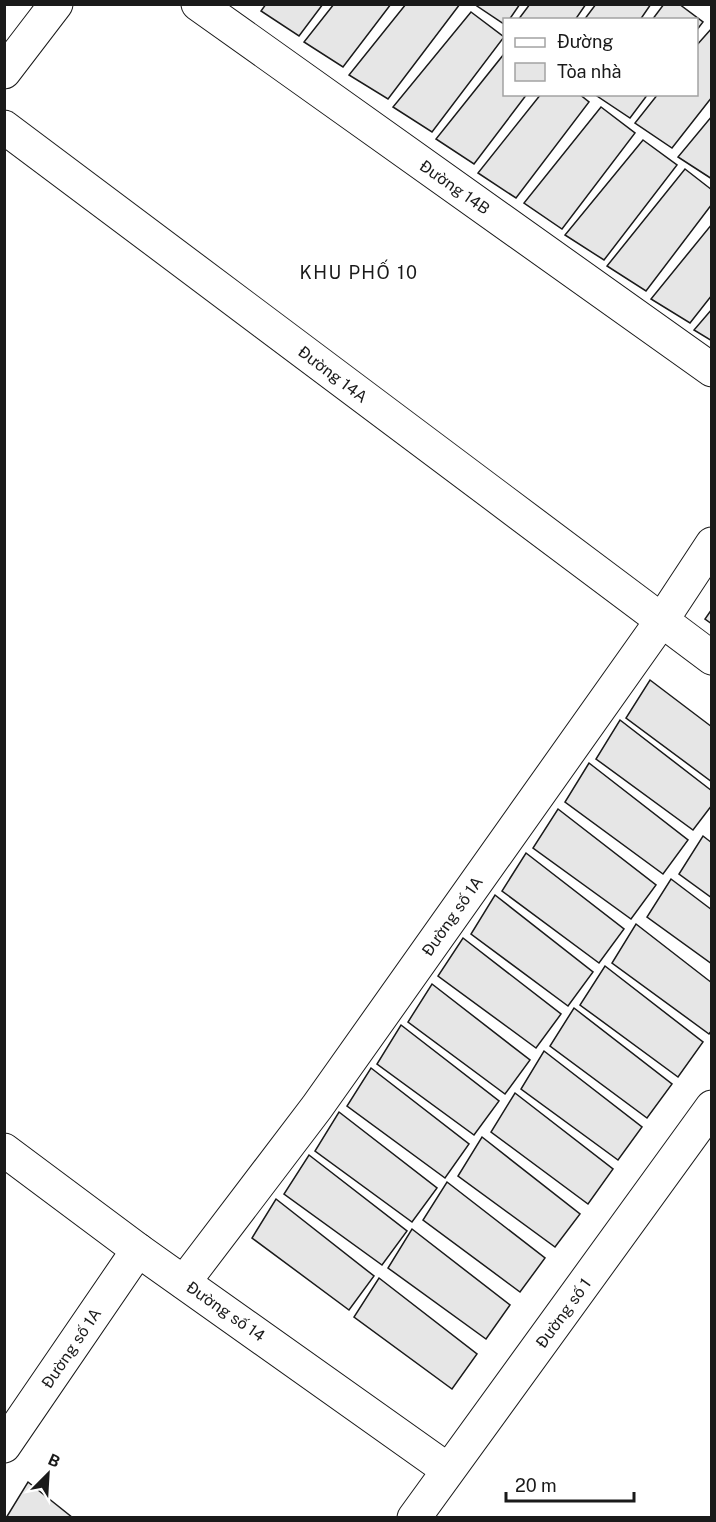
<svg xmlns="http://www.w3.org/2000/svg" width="716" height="1522" viewBox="0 0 716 1522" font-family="'Public Sans',sans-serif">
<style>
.building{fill:#e6e6e6;stroke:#1a1a1a;stroke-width:1.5}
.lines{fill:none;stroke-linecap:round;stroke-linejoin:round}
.street-casing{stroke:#1a1a1a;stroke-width:35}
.street{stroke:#fff;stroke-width:33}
.labels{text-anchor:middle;stroke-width:4.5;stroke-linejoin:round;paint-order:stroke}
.street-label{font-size:16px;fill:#1a1a1a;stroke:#fff}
.neighbourhood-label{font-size:18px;letter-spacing:1.5px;fill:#1a1a1a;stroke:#fff}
</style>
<rect width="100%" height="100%" fill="#fff"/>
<g class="building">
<polygon points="266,4 323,4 299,36 261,11"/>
<polygon points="334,4 391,4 343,67 304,42"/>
<polygon points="406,4 460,4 388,99 349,75"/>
<polygon points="474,4 520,4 509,20 504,20 504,24"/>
<polygon points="530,4 586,4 575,20 518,20"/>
<polygon points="596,4 651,4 640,20 584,20"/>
<polygon points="664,4 679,4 703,22 696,31 696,20 652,20"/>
<polygon points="471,12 504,37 432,132 393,107"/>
<polygon points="712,28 712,97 672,148 635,123 658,94 696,94 696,46"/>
<polygon points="504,54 504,94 527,94 474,164 436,139"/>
<polygon points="541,94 579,94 589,102 516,198 478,173"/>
<polygon points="594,94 648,94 630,118"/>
<polygon points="601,107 635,133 562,229 524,203"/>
<polygon points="712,116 712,179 678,157"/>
<polygon points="643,140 677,165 604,260 565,235"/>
<polygon points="685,169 712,190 712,204 646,291 607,266"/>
<polygon points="712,224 712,295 690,323 651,299"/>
<polygon points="712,309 712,341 694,330"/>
<polygon points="712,609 712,624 705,619"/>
<polygon points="650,680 712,727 712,782 626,718"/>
<polygon points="620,720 712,791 712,805 693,830 596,759"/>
<polygon points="589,763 688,840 663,874 565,802"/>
<polygon points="558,809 656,885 631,919 533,848"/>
<polygon points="703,836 712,843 712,898 679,874"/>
<polygon points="526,853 624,929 599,963 502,891"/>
<polygon points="671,879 712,910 712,964 647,917"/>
<polygon points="495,895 593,972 568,1006 471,934"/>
<polygon points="636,924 712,983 712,1030 709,1034 612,963"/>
<polygon points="463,938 561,1014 536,1048 438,976"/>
<polygon points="605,966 703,1042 678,1077 580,1005"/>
<polygon points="432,984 530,1060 505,1094 408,1022"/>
<polygon points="574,1008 672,1084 647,1118 550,1046"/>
<polygon points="401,1025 499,1101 474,1135 377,1064"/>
<polygon points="544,1051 642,1127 618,1160 521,1089"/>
<polygon points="371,1068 469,1144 445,1178 347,1106"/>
<polygon points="515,1093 613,1169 588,1204 491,1132"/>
<polygon points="339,1112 437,1188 412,1222 315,1151"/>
<polygon points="482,1137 580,1214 555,1247 458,1176"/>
<polygon points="309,1155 407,1231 382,1265 284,1194"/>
<polygon points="447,1182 545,1258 520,1292 423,1220"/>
<polygon points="276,1199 374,1276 349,1310 252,1238"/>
<polygon points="412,1229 510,1305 486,1339 388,1268"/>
<polygon points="379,1278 477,1354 452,1389 354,1317"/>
<polygon points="28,1482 73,1518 6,1518"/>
</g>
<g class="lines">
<defs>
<g id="street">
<polyline points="198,4 712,370"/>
<polyline points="4,72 56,4"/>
<polyline points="4,127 712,658"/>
<polyline points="4,1150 138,1250 448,1470"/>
<polyline points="184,1282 317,1107 662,620 712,544"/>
<polyline points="4,1446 138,1250"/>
<polyline points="414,1518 712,1107"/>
</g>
</defs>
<use href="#street" class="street-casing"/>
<use href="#street" class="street"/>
</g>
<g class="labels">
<g class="street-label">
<text transform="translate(455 187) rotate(35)" y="6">Đường 14B</text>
<text transform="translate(333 374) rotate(37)" y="6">Đường 14A</text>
<text transform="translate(452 916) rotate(-55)" y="6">Đường số 1A</text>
<text transform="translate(226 1311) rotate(35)" y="6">Đường số 14</text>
<text transform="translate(563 1313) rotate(-54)" y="6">Đường số 1</text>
<text transform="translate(71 1348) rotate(-56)" y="6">Đường số 1A</text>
</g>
<g class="neighbourhood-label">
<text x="359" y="279">KHU PHỐ 10</text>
</g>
</g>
<rect width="716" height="1522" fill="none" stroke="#1a1a1a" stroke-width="12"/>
<rect x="503" y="18" width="195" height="78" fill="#ffffff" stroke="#a3a3a3" stroke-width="1.5"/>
<rect x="515" y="38" width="30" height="9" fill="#ffffff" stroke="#a3a3a3" stroke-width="1.5"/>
<text x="557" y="48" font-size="18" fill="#1a1a1a">Đường</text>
<rect x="515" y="63" width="30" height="18" fill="#e6e6e6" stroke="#a3a3a3" stroke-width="1.5"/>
<text x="557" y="78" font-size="18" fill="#1a1a1a">Tòa nhà</text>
<g transform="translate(48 1474) rotate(24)" stroke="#ffffff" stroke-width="4.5" paint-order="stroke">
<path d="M0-4.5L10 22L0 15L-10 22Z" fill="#1a1a1a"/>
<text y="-9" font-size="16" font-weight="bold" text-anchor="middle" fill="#1a1a1a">B</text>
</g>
<path d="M506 1492v9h128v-9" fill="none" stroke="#1a1a1a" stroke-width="3"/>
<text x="515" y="1492" font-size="18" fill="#1a1a1a" stroke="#ffffff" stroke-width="4.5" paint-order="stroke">20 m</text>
</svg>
